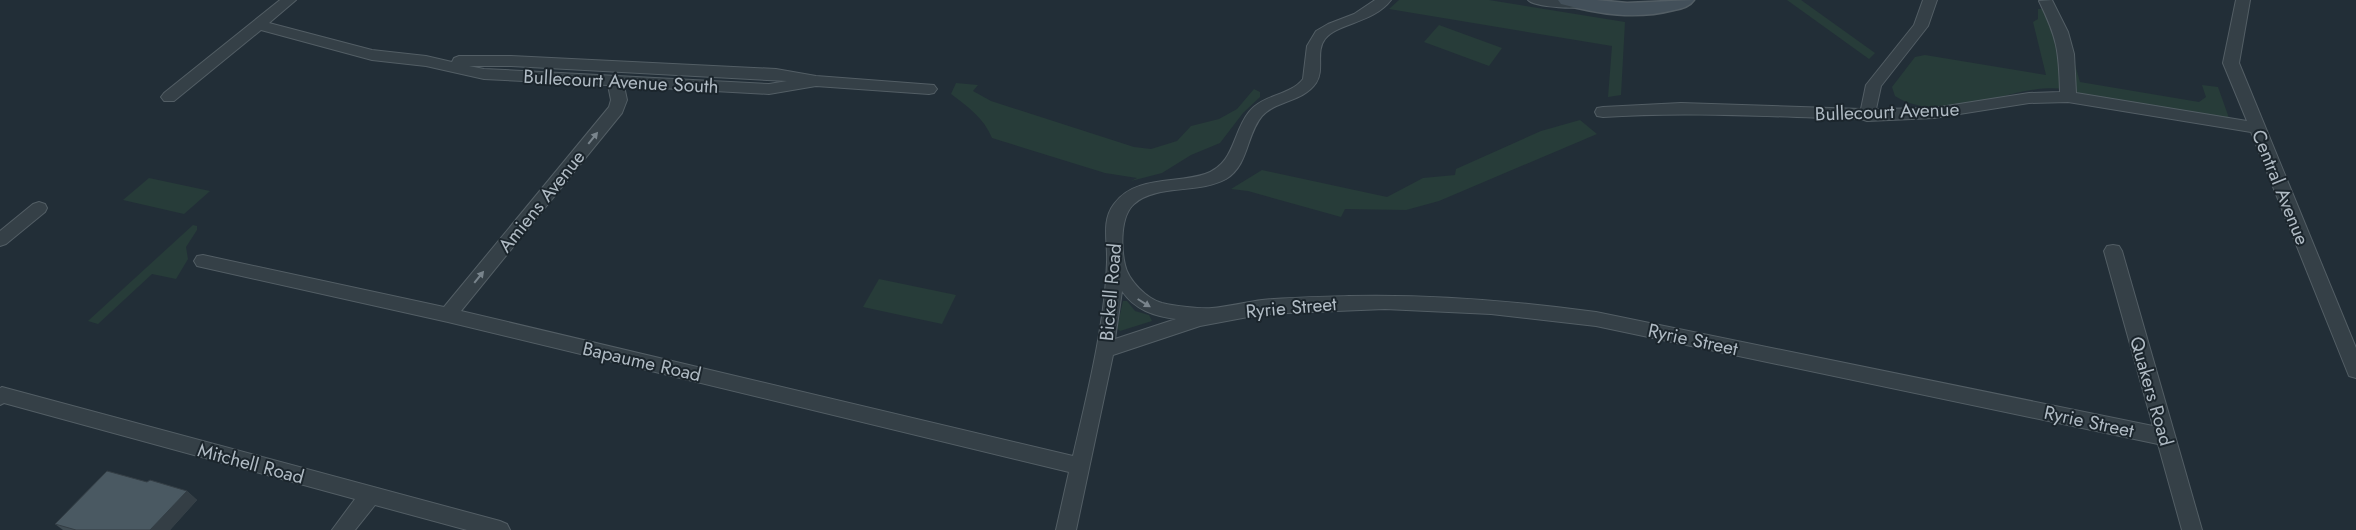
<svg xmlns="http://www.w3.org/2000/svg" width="2356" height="530" viewBox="0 0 2356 530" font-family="Jost,sans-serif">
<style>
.green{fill:#273c39}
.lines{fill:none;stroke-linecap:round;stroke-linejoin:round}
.street-casing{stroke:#535e65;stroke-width:2}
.secondary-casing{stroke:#535e65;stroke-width:3}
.street{fill:#354047;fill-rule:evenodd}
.secondary{fill:#43505a;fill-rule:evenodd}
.wall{fill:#404d54}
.shaded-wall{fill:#343e45}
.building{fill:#4a5962;stroke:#343e45}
.oneway{fill:#79848c}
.labels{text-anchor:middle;stroke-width:4;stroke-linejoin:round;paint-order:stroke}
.street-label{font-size:19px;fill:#b0bbc4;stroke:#1b252c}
</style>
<rect width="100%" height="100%" fill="#222e37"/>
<g class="green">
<polygon points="1399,0 1489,0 1625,22 1621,95 1608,97 1612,46 1389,9"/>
<polygon points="1787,0 1801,0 1875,53 1869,59"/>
<path d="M2038 9H2045L2065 30 2080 82 2199 102 2206 97 2202 85 2218 87 2229 118 2079 94 2072 87C2060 90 2050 87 2038 89 1995 95 1934 122 1895 96L1892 87 1915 57 1925 55 2046 75 2033 22 2038 19Z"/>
<polygon points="1439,25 1502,48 1489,66 1424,42"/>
<path d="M956 83 978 85 973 91 991 101 1134 147 1151 149 1177 141 1191 126 1219 119 1237 109 1254 89 1260 92V97L1243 113 1220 143 1191 155 1162 173 1131 181 1137 178 1105 173 992 138C984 118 968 107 951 94Z"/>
<polygon points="1580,120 1597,134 1439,201 1406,210 1345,209 1341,217 1248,191 1231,189 1262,170 1387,197 1423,178 1455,175 1456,169 1541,131"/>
<polygon points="149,178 210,191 184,214 123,200"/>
<polygon points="193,225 197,226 197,230 186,247 188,259 176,279 152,274 98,324 88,321"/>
<polygon points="879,279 956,295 942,324 863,307"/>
<polygon points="1123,301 1127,301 1135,311 1149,315 1152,321 1120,331 1117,328"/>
</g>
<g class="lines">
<defs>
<g id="street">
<path d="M280 0H296L269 23 372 50 426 56 452 62 454 58 459 56H511L776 69 816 76 934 85 937 89 934 93 929 94 816 86 769 94 624 86 627 100 622 113 461 311 1073 456C1087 395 1105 324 1107 262 1108 242 1101 221 1114 204 1135 175 1176 184 1205 174 1235 164 1232 133 1249 112 1263 94 1290 96 1303 79L1307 46 1316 31 1328 24 1354 14 1375 0H1391C1374 23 1337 23 1325 39 1315 52 1325 69 1316 83 1303 102 1277 100 1262 116 1246 135 1249 165 1226 179 1199 194 1156 184 1134 204 1120 216 1121 248 1125 265 1128 280 1147 299 1162 303 1175 306 1199 309 1212 308 1228 307 1245 302 1262 300 1291 297 1320 297 1349 296 1432 294 1514 301 1596 312L2153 426 2104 251 2107 246 2113 245 2119 246 2122 251 2202 530H2182L2158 444 1596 326 1491 314 1385 309 1264 314 1200 326 1113 355 1076 530H1056L1069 472 448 322 197 266 194 261 197 256 203 255 444 307 609 107 611 100 608 85 484 79 426 66 372 60 261 30 174 101H164L161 97 164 93ZM469 66H511L787 81 769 84 484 69ZM1122 291C1135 310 1154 316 1176 319L1115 339Z"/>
<path d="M1528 0H1583L1589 4C1584 11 1533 7 1528 0Z"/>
<path d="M1923 0H1937L1928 26 1881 86 1876 109 1934 108 2029 93 2060 92C2059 50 2057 38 2039 1L2052 0 2068 32 2074 54 2076 93 2247 121 2223 63 2236 0H2250L2239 63 2356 348V378L2349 376 2347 371 2251 132 2068 102 2029 103 1934 118 1867 121 1861 119C1775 117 1689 111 1603 117L1597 116 1595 112 1597 108 1603 107 1681 103 1861 109 1866 85 1914 25Z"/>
<polygon points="39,202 45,204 47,208 45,212 6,244 0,246 0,231 33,204"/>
<polygon points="2,387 500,521 507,524 510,530 467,530 375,505 355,530 332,530 355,499 4,403 0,405 0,388"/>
</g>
<path id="secondary" d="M1558 0H1596L1627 3 1694 0C1690 6 1681 9 1674 10 1635 20 1599 14 1561 4Z"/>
</defs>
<use href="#street" class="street-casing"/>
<use href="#secondary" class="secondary-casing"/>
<use href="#street" class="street"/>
<use href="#secondary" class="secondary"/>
</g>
<polygon class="wall" points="147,482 187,491 197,500 170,530 63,530 55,524"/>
<polygon class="shaded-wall" points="187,491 197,500 170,530 150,530"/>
<polygon class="building" points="107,471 147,482 150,480 187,491 150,530 76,530 55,524"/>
<defs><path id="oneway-solid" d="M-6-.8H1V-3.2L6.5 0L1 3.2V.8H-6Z" transform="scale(1.25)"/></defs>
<g class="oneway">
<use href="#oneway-solid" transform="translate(593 138) rotate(-51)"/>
<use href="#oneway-solid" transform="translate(479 277) rotate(-51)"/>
<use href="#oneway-solid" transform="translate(1144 303) rotate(32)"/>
</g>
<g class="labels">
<g class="street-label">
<text transform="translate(621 81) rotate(3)" y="7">Bullecourt Avenue South</text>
<text transform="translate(1887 111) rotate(-2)" y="7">Bullecourt Avenue</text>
<text transform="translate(2281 187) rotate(68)" y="7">Central Avenue</text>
<text transform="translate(541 201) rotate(-51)" y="7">Amiens Avenue</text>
<text transform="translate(1110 292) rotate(-85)" y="7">Bickell Road</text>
<text transform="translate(1291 307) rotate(-5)" y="7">Ryrie Street</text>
<text transform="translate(1693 339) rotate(12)" y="7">Ryrie Street</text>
<text transform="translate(642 361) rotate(13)" y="7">Bapaume Road</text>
<text transform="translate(2152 391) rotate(74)" y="7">Quakers Road</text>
<text transform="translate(2089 421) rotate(12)" y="7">Ryrie Street</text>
<text transform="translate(251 463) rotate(15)" y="7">Mitchell Road</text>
</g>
</g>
</svg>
